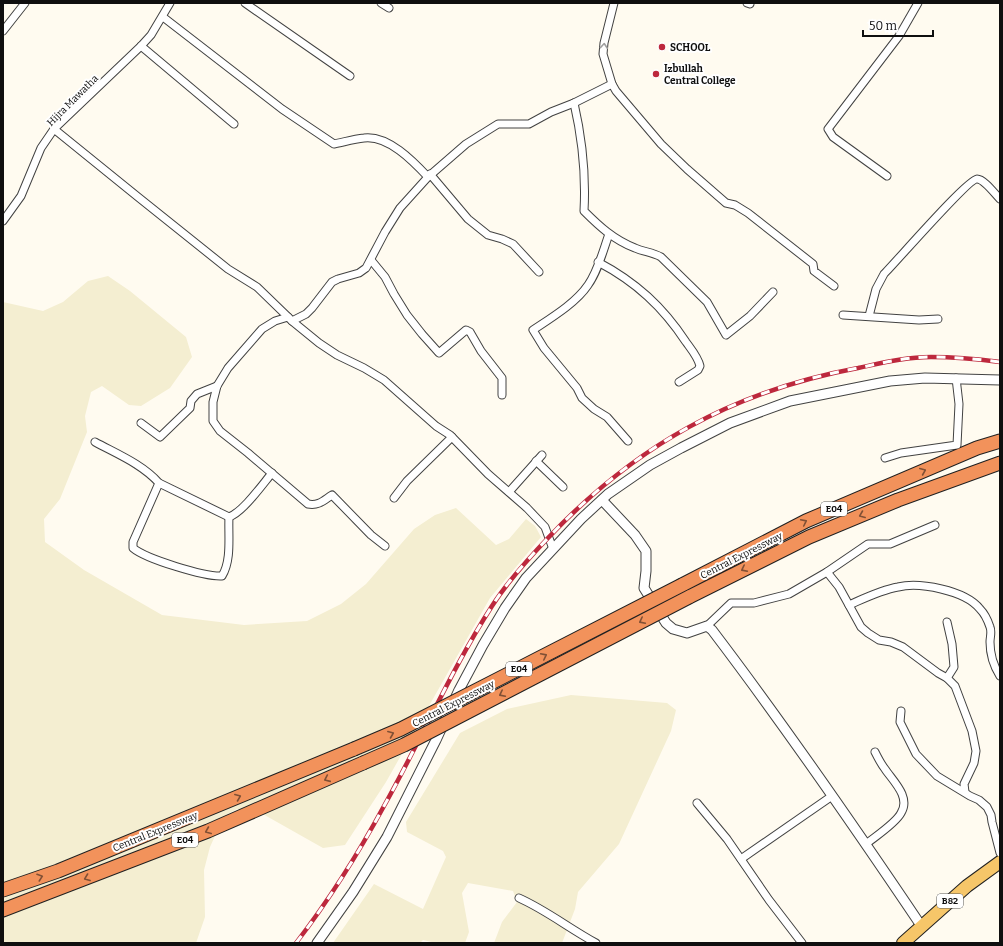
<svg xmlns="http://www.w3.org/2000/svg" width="1003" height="946" viewBox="0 0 1003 946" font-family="Bitter,serif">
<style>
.farmland{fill:#f4eed1}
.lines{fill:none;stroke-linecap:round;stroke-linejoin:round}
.minor-casing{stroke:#424242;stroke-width:9}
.tertiary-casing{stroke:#424242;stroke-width:11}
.primary-casing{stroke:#202020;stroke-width:14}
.motorway-casing{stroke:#202020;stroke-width:15}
.minor{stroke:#fff;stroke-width:7}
.tertiary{stroke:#fff;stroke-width:9}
.primary{stroke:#f6c669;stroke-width:12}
.motorway{stroke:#f2925b;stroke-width:13}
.rail-casing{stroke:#bd283d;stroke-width:4.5}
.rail{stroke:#fff;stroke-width:3;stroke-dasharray:9;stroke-linecap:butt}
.motorway-bridge-casing{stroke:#202020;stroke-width:15;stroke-linecap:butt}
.motorway-bridge{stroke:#f2925b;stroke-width:13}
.oneway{stroke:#9f9f9f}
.oneway2{stroke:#805035}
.poi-dot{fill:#bd283d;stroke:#fff;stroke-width:1.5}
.labels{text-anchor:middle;stroke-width:4;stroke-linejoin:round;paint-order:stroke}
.shield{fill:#fff;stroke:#575757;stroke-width:1}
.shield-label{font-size:9px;font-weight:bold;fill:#0f0f0f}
.poi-label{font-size:10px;font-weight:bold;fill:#0f0f0f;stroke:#fff;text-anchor:start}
.street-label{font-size:10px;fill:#0f0f0f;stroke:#fff}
</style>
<rect width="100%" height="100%" fill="#fffbf0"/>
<g class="farmland">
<polygon points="108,276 130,291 186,337 192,357 170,388 141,406 129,405 102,386 91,392 85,416 87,432 60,499 44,519 45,542 84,570 162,615 244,625 307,621 341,604 366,584 414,529 435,515 456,508 496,545 509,539 526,519 535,526 541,537 490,598 386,782 345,845 323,848 261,813 237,809 224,816 210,847 204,870 205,917 196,943 3,943 3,302 43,311 63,302 88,281"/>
<polygon points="571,695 667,703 676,710 671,731 619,844 578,892 575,909 562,943 494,943 502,922 517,902 513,891 468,883 462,893 469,932 465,943 436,943 423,940 420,943 333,943 374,884 423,909 446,857 443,851 407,832 406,822 460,733 507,709"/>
</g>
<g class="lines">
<defs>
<g id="minor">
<polyline points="245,3 350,76"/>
<polyline points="381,3 389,8"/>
<polyline points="614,3 604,43 603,54 612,84 616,91 661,144 687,169 726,203 735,205 748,213 813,264 814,271 834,286"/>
<polyline points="747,3 750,4"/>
<path d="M163 17 282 109 334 144C344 142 354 139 364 138 388 135 413 161 428 177"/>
<polyline points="3,31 25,3"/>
<polyline points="141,46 234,124"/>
<path d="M574 103C582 138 586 175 584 211 599 226 614 240 635 248 644 252 652 252 661 257L707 302 726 335 750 316 773 292"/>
<polyline points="54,129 138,197 228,269 257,287 288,317"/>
<polyline points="430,174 468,219 488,235 502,239 513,244 539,272"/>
<polyline points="887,176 833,137 828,129 899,36 918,3"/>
<polyline points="3,221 21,196 41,148 54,129 141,46 151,35 170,3"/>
<path d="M609 234C603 251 598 271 588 285 576 303 551 318 533 330L544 348 577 388 582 398 594 409 607 417 628 441"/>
<polyline points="371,260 385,277 394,294 407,315 422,334 439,353 466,330 470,332 481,351 502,378 502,395"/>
<path d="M598 262C636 282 663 307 686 342 691 349 698 357 700 366L698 370 679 382"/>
<polyline points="843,315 919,320 938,319"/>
<path d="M869 316 876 289 884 274C896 262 968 179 977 179 984 179 995 194 1000 199"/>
<polyline points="292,321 319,343 337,355 364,368 384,380 436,426 450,435 488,474 527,508 545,527 553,549"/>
<polyline points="141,423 160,437 190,408 191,401 197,394 217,386"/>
<path d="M95 442C117 454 142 464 159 483L229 517C243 512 262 485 272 473"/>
<polyline points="885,458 901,453 957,445 959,404 956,378"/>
<polyline points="536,461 563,487"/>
<path d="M159 483 133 542V548C146 559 205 577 222 576 232 560 228 535 229 517"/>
<polyline points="509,492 542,455"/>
<polyline points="394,498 407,481 452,437"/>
<path d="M385 546 371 535 332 495C324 500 319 506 308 504L248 453 220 431 213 421V402L217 386 228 368 262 329 275 321 288 317 292 321 306 314 312 308 332 282 338 279 359 273 366 268 385 232 400 208 428 177 466 144 498 124H529L551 112 574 103 612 84"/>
<polyline points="827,572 839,587 861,627 868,633 879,640 891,642 903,647 938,673 947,678 955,686 972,731 976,751 974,763 964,784 965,792"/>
<path d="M849 605C865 598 881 590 898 587 919 582 965 590 980 609 984 613 988 621 990 627 992 632 990 637 990 642 990 655 993 665 1000 676"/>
<polyline points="947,622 952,644 954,667 947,678"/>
<polyline points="707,626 731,603 754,603 789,594 827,572 868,544 890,544 935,525"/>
<polyline points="901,711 900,722 916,754 937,776 970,796 979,800 987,807 991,815 992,822 1000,853"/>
<polyline points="697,803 727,839 769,900 802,943"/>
<path d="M866 844C876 836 896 823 901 813 911 797 893 781 885 769 881 764 878 758 875 752"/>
<polyline points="741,859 832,796"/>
<path d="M519 898C546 910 570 929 596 943"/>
</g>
<g id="tertiary">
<path d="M602 500 635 535 646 551V571L644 588 666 623 673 629 687 633 707 626 712 630C785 726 854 826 922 927"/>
<polyline points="317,943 353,892 387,837 436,740 459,690 483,645 505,608 526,578 581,519 608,494 650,465 681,448 730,423 790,401 890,381 925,378 1000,380"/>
</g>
<polyline id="primary" points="903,943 967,886 1000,862"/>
<g id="motorway">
<polyline points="682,585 806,521 977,448 1000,441"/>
<polyline points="689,597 809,537 898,500 1000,463"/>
<polyline points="3,890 58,871 354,749"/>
<polyline points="3,910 208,831 363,763"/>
</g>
</defs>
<use href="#minor" class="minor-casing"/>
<use href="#tertiary" class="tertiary-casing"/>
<use href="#primary" class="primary-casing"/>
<use href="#motorway" class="motorway-casing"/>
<use href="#minor" class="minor"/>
<use href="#tertiary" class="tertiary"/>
<use href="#primary" class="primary"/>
<use href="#motorway" class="motorway"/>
<defs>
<path id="rail" d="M296 943C329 900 358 854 384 806 421 740 451 670 492 606 508 581 528 559 548 538 635 446 733 391 858 368 882 363 906 357 931 357 954 357 977 359 1000 362"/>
</defs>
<use href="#rail" class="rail-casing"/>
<use href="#rail" class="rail"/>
<defs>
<g id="motorway-bridge">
<polyline points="354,749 401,729 682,585"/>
<polyline points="363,763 404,745 689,597"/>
</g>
</defs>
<use href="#motorway-bridge" class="motorway-bridge-casing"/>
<use href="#motorway-bridge" class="motorway-bridge"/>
</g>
<defs><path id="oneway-chevron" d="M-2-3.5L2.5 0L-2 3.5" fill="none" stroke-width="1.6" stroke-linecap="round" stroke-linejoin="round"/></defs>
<use class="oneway" href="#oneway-chevron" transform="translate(604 46) rotate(-85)"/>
<g class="oneway2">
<use href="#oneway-chevron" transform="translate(923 471) rotate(-23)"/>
<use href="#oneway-chevron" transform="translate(862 515) rotate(158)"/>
<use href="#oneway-chevron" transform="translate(804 522) rotate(-26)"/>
<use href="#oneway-chevron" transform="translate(744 569) rotate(153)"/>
<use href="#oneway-chevron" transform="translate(642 621) rotate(153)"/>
<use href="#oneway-chevron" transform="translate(544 656) rotate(-27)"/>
<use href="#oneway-chevron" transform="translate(502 694) rotate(153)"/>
<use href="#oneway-chevron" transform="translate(391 734) rotate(-22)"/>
<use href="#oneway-chevron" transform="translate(327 779) rotate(156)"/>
<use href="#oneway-chevron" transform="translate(238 797) rotate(-22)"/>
<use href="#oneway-chevron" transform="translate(208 831) rotate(157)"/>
<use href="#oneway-chevron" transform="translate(40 877) rotate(-19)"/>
<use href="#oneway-chevron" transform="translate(87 878) rotate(159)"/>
</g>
<g class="poi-dot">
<circle cx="662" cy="47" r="4"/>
<circle cx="656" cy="74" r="4"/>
</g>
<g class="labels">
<g class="shield">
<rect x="821" y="502" width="26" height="14" rx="3"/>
<rect x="506" y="662" width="26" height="14" rx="3"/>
<rect x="172" y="833" width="26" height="14" rx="3"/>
<rect x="937" y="894" width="26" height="14" rx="3"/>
</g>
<g class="shield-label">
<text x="834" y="512">E04</text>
<text x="519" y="672">E04</text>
<text x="185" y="843">E04</text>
<text x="950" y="904">B82</text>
</g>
<g class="poi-label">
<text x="670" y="51">SCHOOL</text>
<text x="664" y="72">Izbullah<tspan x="664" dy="12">Central College</tspan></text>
</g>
<g class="street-label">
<text transform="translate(72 100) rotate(-45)" y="4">Hijra Mawatha</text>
<text transform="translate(741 555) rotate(-27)" y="4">Central Expressway</text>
<text transform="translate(453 703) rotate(-27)" y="4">Central Expressway</text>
<text transform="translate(155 831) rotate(-22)" y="4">Central Expressway</text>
</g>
</g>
<rect width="1003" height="946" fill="none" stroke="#0f0f0f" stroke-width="8"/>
<path d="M863 30v6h70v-6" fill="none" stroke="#0f0f0f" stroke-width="2"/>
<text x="869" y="30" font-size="12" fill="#0f0f0f" stroke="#ffffff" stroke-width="3" paint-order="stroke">50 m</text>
</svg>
